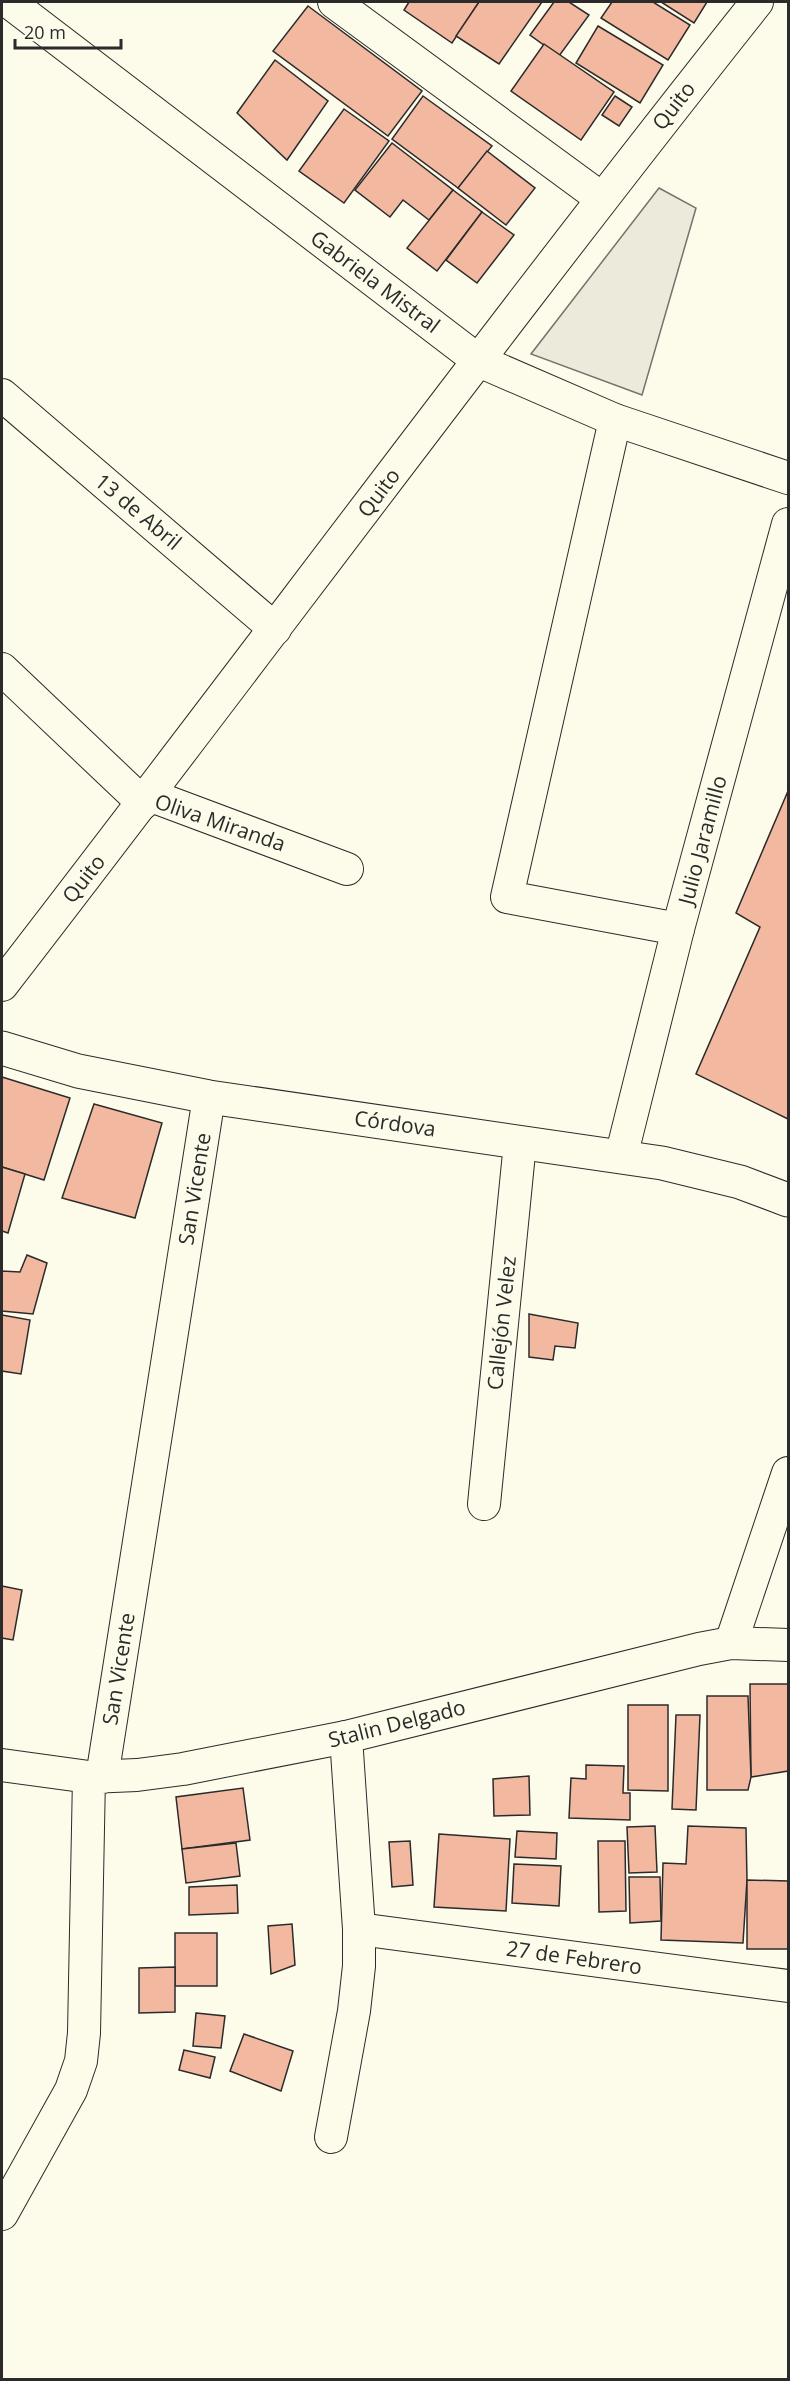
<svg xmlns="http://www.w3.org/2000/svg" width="790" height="2381" viewBox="0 0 790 2381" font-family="'Open Sans',sans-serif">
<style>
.parking{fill:#eceadb;stroke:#74746e;stroke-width:1.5}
.building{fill:#f2b8a0;stroke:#2b2b2b;stroke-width:1.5}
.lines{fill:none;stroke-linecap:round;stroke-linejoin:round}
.street-casing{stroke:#2b2b2b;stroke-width:34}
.secondary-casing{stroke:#2b2b2b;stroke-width:35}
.street{stroke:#fdfbea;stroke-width:32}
.secondary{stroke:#fdfbea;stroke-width:33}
.labels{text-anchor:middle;stroke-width:4.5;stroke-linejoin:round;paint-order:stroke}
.street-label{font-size:21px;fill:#2b2b2b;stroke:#fdfbea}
</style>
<rect width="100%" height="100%" fill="#fdfbea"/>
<polygon class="parking" points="659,188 696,208 642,395 531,354"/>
<g class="building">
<polygon points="409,2 479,2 452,43 404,10"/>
<polygon points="479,2 542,2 499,64 456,36"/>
<polygon points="554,2 569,2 589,15 559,56 530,35"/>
<polygon points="612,2 653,2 690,25 668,60 601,18"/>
<polygon points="661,2 707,2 694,23"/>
<polygon points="308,6 422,91 388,136 273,51"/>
<polygon points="598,26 663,65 640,103 576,63"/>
<polygon points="544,44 614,92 581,140 511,91"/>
<polygon points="275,60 328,101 287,160 237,113"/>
<polygon points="423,96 492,146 458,188 392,139"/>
<polygon points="615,96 632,107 619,126 602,115"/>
<polygon points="344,109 389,141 344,203 299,171"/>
<polygon points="392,143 453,190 429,220 403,200 390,217 355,190"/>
<polygon points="487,151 535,188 506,225 458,188"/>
<polygon points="453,190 482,212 437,271 407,248"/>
<polygon points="482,212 514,235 477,283 446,260"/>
<polygon points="788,791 788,1119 696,1074 760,927 736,913"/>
<polygon points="2,1077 70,1098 44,1180 2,1167"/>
<polygon points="94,1104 162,1123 135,1218 62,1198"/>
<polygon points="2,1167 25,1174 8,1233 2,1231"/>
<polygon points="27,1255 47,1263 33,1314 2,1311 2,1271 20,1272"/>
<polygon points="529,1314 578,1323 575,1348 555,1346 553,1360 529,1357"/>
<polygon points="2,1315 30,1320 21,1374 2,1371"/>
<polygon points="2,1586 22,1590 13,1640 2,1638"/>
<polygon points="750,1684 788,1684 788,1771 751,1777"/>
<polygon points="707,1696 748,1696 751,1777 748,1790 707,1790"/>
<polygon points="628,1705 668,1705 668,1791 628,1790"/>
<polygon points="676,1715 700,1715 696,1810 672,1809"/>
<polygon points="586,1765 624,1766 623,1793 630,1793 630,1820 569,1818 571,1778 586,1779"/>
<polygon points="529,1776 530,1815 494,1816 493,1779"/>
<polygon points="243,1788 250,1840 182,1849 176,1797"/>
<polygon points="655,1826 657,1872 629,1873 627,1827"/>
<polygon points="688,1826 746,1828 747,1880 743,1943 661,1940 663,1863 686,1864"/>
<polygon points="517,1831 557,1833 556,1859 515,1857"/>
<polygon points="439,1834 510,1839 506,1911 434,1907"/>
<polygon points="410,1841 413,1885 392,1887 389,1842"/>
<polygon points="598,1841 625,1841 626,1911 599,1912"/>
<polygon points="236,1843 240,1876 186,1883 182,1849"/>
<polygon points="514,1864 561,1866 559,1906 512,1903"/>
<polygon points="629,1877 660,1877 661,1921 630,1923"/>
<polygon points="747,1880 788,1881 788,1949 747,1949"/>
<polygon points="237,1885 238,1913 189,1915 189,1887"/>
<polygon points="292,1924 295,1965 271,1974 268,1926"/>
<rect x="175" y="1933" width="42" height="53"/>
<polygon points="175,1967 175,2012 139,2013 139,1968"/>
<polygon points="196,2013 225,2016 221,2048 193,2046"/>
<polygon points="244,2034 293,2051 281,2091 230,2071"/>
<polygon points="184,2050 215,2057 210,2078 179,2070"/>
</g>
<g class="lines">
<defs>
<g id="street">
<polyline points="9,2 479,361 615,420 788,478"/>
<polyline points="334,2 601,198"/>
<polyline points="2,395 275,629"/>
<polyline points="615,420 507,897 678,929"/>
<polyline points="2,669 143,803 149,795 347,869"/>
<path d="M2 985C255 658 500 325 757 2"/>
<polyline points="621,1157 678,929 788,524"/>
<polyline points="484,1504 520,1143"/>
<polyline points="731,1643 788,1473"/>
<polyline points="2,1765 89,1777 137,1775 183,1769 346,1737 699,1649 731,1643 788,1645"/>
<polyline points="359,1929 788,1986"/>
<polyline points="331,2137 354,2011 359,1966 359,1929 346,1737"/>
<polyline points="2,2214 71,2090 81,2061 84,2033 89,1777 102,1777 209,1097"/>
</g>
<polyline id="secondary" points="2,1048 78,1071 209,1097 662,1163 740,1182 788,1200"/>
</defs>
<use href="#street" class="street-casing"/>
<use href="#secondary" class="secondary-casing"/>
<use href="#street" class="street"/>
<use href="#secondary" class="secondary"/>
</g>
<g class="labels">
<g class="street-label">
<text transform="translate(674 106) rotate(-52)" y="7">Quito</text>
<text transform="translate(375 282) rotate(37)" y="7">Gabriela Mistral</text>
<text transform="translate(379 493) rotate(-53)" y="7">Quito</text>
<text transform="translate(138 512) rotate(40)" y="7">13 de Abril</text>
<text transform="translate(220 823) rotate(19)" y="7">Oliva Miranda</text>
<text transform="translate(703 840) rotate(-75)" y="7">Julio Jaramillo</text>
<text transform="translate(84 879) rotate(-52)" y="7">Quito</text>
<text transform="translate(395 1124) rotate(8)" y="7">Córdova</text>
<text transform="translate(195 1189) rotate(-81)" y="7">San Vicente</text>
<text transform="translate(502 1323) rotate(-84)" y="7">Callejón Velez</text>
<text transform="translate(119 1669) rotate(-81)" y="7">San Vicente</text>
<text transform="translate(397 1724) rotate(-14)" y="7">Stalin Delgado</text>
<text transform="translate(574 1958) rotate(8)" y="7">27 de Febrero</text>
</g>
</g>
<rect width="790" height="2381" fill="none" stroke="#2b2b2b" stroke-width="6"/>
<path d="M15 39v9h106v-9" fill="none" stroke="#2b2b2b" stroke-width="3"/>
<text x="24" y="39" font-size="18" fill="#2b2b2b" stroke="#fdfbea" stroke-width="4.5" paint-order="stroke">20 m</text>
</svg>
